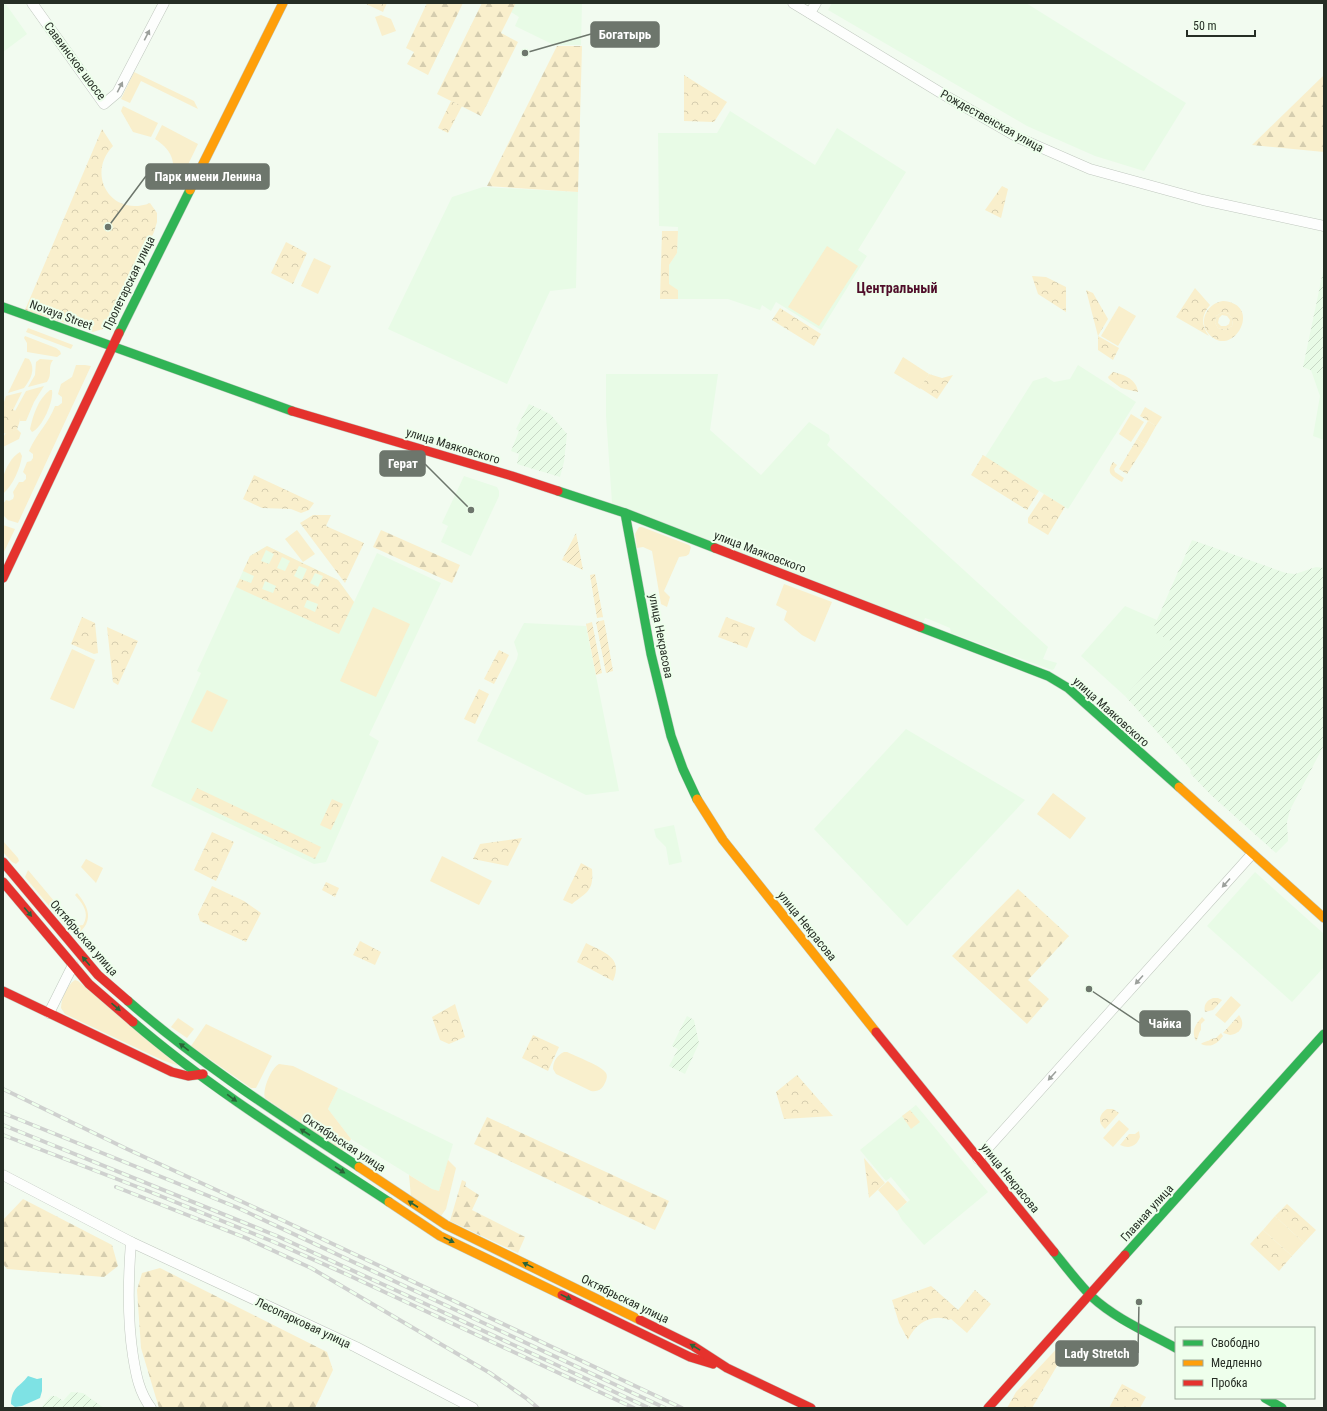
<svg xmlns="http://www.w3.org/2000/svg" width="1327" height="1411" viewBox="0 0 1327 1411" font-family="'Roboto Condensed',sans-serif">
<style>
.built{fill:#e8fbe6}
.industrial{fill:url(#industrial-furrows)}
.grass{fill:#f9efcc;fill-rule:evenodd}
.forest{fill:url(#forest-firs)}
.park{fill:url(#park-crowns);fill-rule:evenodd}
.garden{fill:url(#garden-furrows)}
.water{fill:#7ee2e4}
.lines{fill:none;stroke-linecap:round;stroke-linejoin:round}
.street-casing{stroke:#c0c8bf;stroke-width:11}
.fast-casing{stroke:#c0c8bf;stroke-width:10}
.slow-casing{stroke:#c0c8bf;stroke-width:10}
.jam-casing{stroke:#c0c8bf;stroke-width:10}
.street{stroke:#fdfefd;stroke-width:10}
.fast{stroke:#30b455;stroke-width:9}
.slow{stroke:#ff9f0a;stroke-width:9}
.jam{stroke:#e5322d;stroke-width:9}
.rail-casing{stroke:#cfd1cf;stroke-width:4}
.rail{stroke:#eeffec;stroke-width:2.5;stroke-dasharray:8;stroke-linecap:butt}
.oneway{fill:#9ca09c}
.oneway2{fill:#2a6438}
.labels{text-anchor:middle;stroke-width:4;stroke-linejoin:round;paint-order:stroke}
.street-label{font-size:12px;fill:#262e25;stroke:#eeffec}
.quarter-label{font-size:14px;font-weight:bold;fill:#500d2a;stroke:#eeffec}
.leader{fill:none;stroke:#6d766c;stroke-width:1.5}
.callout-dot{fill:#6d766c;stroke:#eeffec;stroke-width:1.5}
.callout{fill:#6d766c;stroke:#6d766c;stroke-width:1.5}
.callout-label{font-size:13px;text-anchor:middle;font-weight:bold;fill:#fff}
</style>
<defs>
<pattern id="industrial-furrows" width="10" height="10" patternUnits="userSpaceOnUse"><rect width="10" height="10" fill="#e8fbe6"/><path d="M-1 1l2-2M0 10L10 0M9 11l2-2" fill="none" stroke="#c7d7c5"/></pattern>
<pattern id="forest-firs" width="22" height="20" patternUnits="userSpaceOnUse"><rect width="22" height="20" fill="#f9efcc"/><path d="M5 1l3.5 6h-7zM16 11l3.5 6h-7z" fill="#d5cdaf"/></pattern>
<pattern id="park-crowns" width="20" height="18" patternUnits="userSpaceOnUse"><rect width="20" height="18" fill="#f9efcc"/><path d="M2 6a3 3 0 1 1 6 0M12 15a3 3 0 1 1 6 0" fill="none" stroke="#d5cdaf"/></pattern>
<pattern id="garden-furrows" width="10" height="10" patternUnits="userSpaceOnUse"><rect width="10" height="10" fill="#f9efcc"/><path d="M-1 1l2-2M0 10L10 0M9 11l2-2" fill="none" stroke="#d5cdaf"/></pattern>
</defs>
<rect width="100%" height="100%" fill="#f2fbf0"/>
<g class="built">
<polygon points="3,3 5,3 27,34 3,52"/>
<polygon points="516,3 582,3 581,45 554,45 515,26 519,17 511,12"/>
<polygon points="832,3 1026,3 1186,103 1144,171 1095,156 1027,126 828,10"/>
<polygon points="730,111 815,165 837,128 906,172 858,250 867,256 821,330 776,302 771,311 762,305 760,310 728,299 678,299 678,290 669,285 669,265 677,253 678,227 659,226 658,133 717,133"/>
<polygon points="483,187 578,192 576,288 550,291 507,384 388,329 452,197"/>
<polygon points="1078,365 1136,402 1068,509 985,457 1033,381 1046,377 1054,382 1070,379"/>
<polygon points="1311,370 1324,376 1324,440 1313,436 1320,396"/>
<polygon points="606,374 718,374 710,430 761,475 809,422 829,435 830,440 827,445 1048,647 1043,659 1057,663 1054,669 1052,670 951,633 950,628 931,620 925,618 923,623 612,503 606,416"/>
<polygon points="464,476 497,487 499,491 499,496 471,556 441,542 448,526 442,523"/>
<polygon points="267,546 338,580 354,602 377,553 441,583 369,735 379,741 326,862 314,864 151,786 201,673 197,671 250,556"/>
<polygon points="1125,606 1157,620 1175,643 1125,696 1081,656"/>
<polygon points="524,623 586,626 619,791 586,795 477,741 517,659 518,654 514,642"/>
<polygon points="906,729 1025,800 907,926 814,829"/>
<polygon points="674,825 682,862 669,865 666,847 656,837 654,829"/>
<polygon points="1255,872 1324,934 1324,967 1292,1002 1207,926"/>
<polygon points="338,1088 453,1144 439,1191 432,1189 351,1139 328,1109"/>
<polygon points="916,1105 988,1192 924,1245 902,1220 897,1211 910,1200 891,1177 886,1181 860,1150"/>
</g>
<g class="industrial">
<polygon points="1324,267 1324,376 1303,367"/>
<polygon points="529,404 550,414 567,434 564,462 560,477 517,464 519,454 511,451 519,431 516,429"/>
<polygon points="1192,540 1286,573 1295,574 1316,567 1324,568 1324,745 1290,810 1287,822 1288,841 1276,853 1211,795 1190,773 1191,770 1125,696 1175,643 1152,631"/>
<polygon points="687,1016 694,1020 699,1043 685,1074 669,1066 678,1049 672,1046"/>
<polygon points="71,1392 83,1393 104,1408 41,1408 51,1396 56,1396 63,1401"/>
</g>
<g class="grass">
<polygon points="381,15 391,19 396,31 382,36 375,17"/>
<polygon points="134,72 194,101 198,109 141,81 130,103 121,99"/>
<polygon points="123,106 158,123 151,137 133,132 121,111"/>
<path d="M162 125 198 144 181 179 174 175C174 157 170 149 155 139Z"/>
<polygon points="827,246 858,266 819,326 788,307"/>
<polygon points="314,258 331,266 318,294 301,286"/>
<polygon points="1119,306 1136,316 1118,346 1101,336"/>
<path d="M1223 312 1229 314 1233 320 1232 326 1225 330 1218 328 1215 323 1216 316ZM1222 315 1227 316 1230 320 1229 324 1226 326H1221L1218 323 1219 318Z"/>
<polygon points="28,328 73,345 71,349 26,332"/>
<polygon points="25,336 56,348 60,351 61,354 57,357 27,352 27,343 24,338"/>
<polygon points="903,357 929,374 920,389 894,373"/>
<path d="M25 358 29 359C36 369 31 379 24 388L8 393Z"/>
<path d="M40 359 53 360C47 368 53 373 47 382L28 387 35 375 36 362Z"/>
<path d="M76 365H85L91 366 18 523 8 520 4 516 3 504 6 500 9 501 13 499 14 496 13 492 19 482H23L26 479V475L23 472 27 462 31 461 33 458V454L29 451C36 434 49 423 55 406H58L62 403V397L58 394 61 384 72 377Z"/>
<polygon points="44,386 34,402 26,421 20,421 20,419 15,411 26,391"/>
<path d="M50 390H52C54 401 42 428 32 432L30 429C33 415 38 399 50 390Z"/>
<polygon points="22,392 13,410 3,405 6,396"/>
<polygon points="1131,414 1144,422 1131,442 1119,434"/>
<polygon points="1148,421 1156,426 1146,444 1137,439"/>
<polygon points="17,429 21,433 19,439 3,447 3,438 5,434"/>
<path d="M20 452 22 456C20 469 13 485 3 494 3 489 2 483 3 478 5 469 12 456 20 452Z"/>
<polygon points="3,525 15,529 3,554"/>
<polygon points="639,527 642,527 689,545 691,547 689,554 686,556 679,557 664,591 670,597 667,607 661,604 652,551 643,547 637,548 635,534"/>
<polygon points="297,530 315,554 303,562 285,539"/>
<polygon points="784,584 832,602 815,642 802,635 784,620 787,611 776,605"/>
<polygon points="373,607 410,624 376,697 340,681"/>
<polygon points="72,649 95,660 74,709 50,699"/>
<polygon points="207,690 228,700 212,732 191,722"/>
<polygon points="1053,793 1086,818 1070,839 1037,814"/>
<polygon points="3,841 18,858 19,861 16,864 12,862 3,852"/>
<polygon points="442,856 492,881 479,905 430,881"/>
<polygon points="86,859 103,868 96,883 81,867"/>
<path d="M28 870 75 926 83 925C90 913 83 904 75 895L77 893C87 905 94 918 81 931L73 933 70 931 25 877Z"/>
<path d="M75 980 78 981 179 1066 162 1060 65 1014 61 1008C61 999 67 985 75 980Z"/>
<polygon points="1231,996 1241,1005 1225,1023 1215,1015"/>
<polygon points="178,1018 194,1029 187,1038 171,1027"/>
<polygon points="206,1024 272,1056 256,1088 251,1088 191,1046"/>
<path d="M564 1052H567C575 1056 602 1066 606 1073 608 1077 606 1081 604 1085 601 1090 597 1092 591 1091L556 1074 553 1069C553 1062 557 1055 564 1052Z"/>
<path d="M279 1064 293 1066 338 1088 328 1109 351 1139 343 1151 265 1098C262 1090 271 1068 279 1064Z"/>
<polygon points="1119,1120 1129,1129 1113,1147 1103,1138"/>
<polygon points="448,1160 456,1168 446,1209 441,1216 411,1197 409,1175 432,1189 439,1191"/>
<polygon points="888,1181 907,1202 897,1211 878,1190"/>
<polygon points="1275,1216 1304,1243 1292,1256 1263,1230"/>
</g>
<g class="forest">
<polygon points="427,3 463,3 428,75 407,64 414,52 406,48"/>
<polygon points="482,3 516,3 501,33 518,42 481,116 437,94"/>
<polygon points="557,46 582,46 578,192 487,186"/>
<polygon points="1324,75 1324,152 1252,145"/>
<polygon points="381,530 460,565 452,583 373,547"/>
<polygon points="1018,889 1069,936 1028,980 1049,999 1027,1024 952,956"/>
<polygon points="487,1117 669,1201 655,1230 474,1144"/>
<polygon points="462,1180 466,1182 465,1186 479,1195 472,1210 525,1237 518,1253 450,1221"/>
<polygon points="23,1199 112,1245 118,1266 104,1277 7,1269 3,1264 3,1220"/>
<polygon points="160,1268 327,1352 333,1370 315,1408 159,1408 141,1348 137,1290 142,1273"/>
</g>
<g class="park">
<polygon points="364,3 387,3 383,12"/>
<polygon points="684,75 727,102 714,122 684,121"/>
<polygon points="451,101 462,106 448,133 438,128"/>
<path d="M102 129 113 146C85 175 112 218 150 203L157 213V222L154 232 113 320 106 328 93 332 25 310Z"/>
<polygon points="1002,186 1008,189 1001,218 985,210"/>
<polygon points="662,231 678,231 677,253 669,265 669,284 678,290 678,299 660,299"/>
<polygon points="286,242 307,253 293,284 271,273"/>
<polygon points="1032,276 1046,277 1066,287 1066,312 1038,294"/>
<path d="M1195 288 1210 305C1201 315 1201 325 1209 336L1176 317Z"/>
<polygon points="1086,290 1093,293 1108,319 1098,336 1119,348 1113,360 1098,350 1098,336"/>
<path d="M1223 301C1265 304 1232 362 1208 333 1198 320 1208 303 1223 301ZM1223 312 1229 314 1233 320 1232 326 1225 330 1218 328 1215 323 1216 316Z"/>
<polygon points="780,308 821,334 814,346 772,320"/>
<path d="M1113 372C1125 375 1136 379 1138 392L1121 388 1109 379 1108 377Z"/>
<polygon points="929,374 942,378 953,375 937,399 920,388"/>
<path d="M3 405C16 411 25 412 17 429L7 434 3 433Z"/>
<polygon points="1145,407 1162,417 1156,426 1140,416"/>
<polygon points="1137,439 1146,444 1127,474 1119,469"/>
<polygon points="983,455 1039,491 1027,510 971,475"/>
<path d="M1113 462 1117 465 1114 469 1115 472 1124 478 1122 482C1113 476 1105 474 1113 462Z"/>
<polygon points="254,475 314,503 309,510 301,513 291,509 262,508 243,499"/>
<polygon points="1044,494 1065,507 1048,535 1028,523 1028,518"/>
<polygon points="313,515 331,515 326,526 364,543 345,583 300,523"/>
<path d="M267 546 338 580 354 602 339 634 236 587 240 579 251 583 254 576 243 571 250 556ZM266 550 274 554 269 564 261 561ZM282 557 290 561 285 571 277 568ZM299 566 307 569 302 580 294 576ZM315 573 323 576 318 587 310 583ZM265 581 276 586 273 593 262 589ZM307 600 318 604 315 612 304 607Z"/>
<polygon points="82,617 95,623 98,653 94,654 71,644"/>
<polygon points="726,617 755,628 747,648 718,637"/>
<polygon points="107,627 138,641 118,685 113,682"/>
<polygon points="499,650 509,655 494,684 484,679"/>
<polygon points="479,689 489,694 475,724 464,719"/>
<polygon points="197,788 321,847 315,859 191,800"/>
<polygon points="332,799 343,804 331,830 320,825"/>
<polygon points="212,832 234,842 216,881 194,870"/>
<polygon points="522,838 508,866 473,859 480,844"/>
<path d="M581 863 592 869C594 891 587 892 572 904L563 900Z"/>
<polygon points="326,882 339,888 335,897 322,890"/>
<polygon points="212,886 244,901 261,913 246,942 200,921 198,914"/>
<polygon points="360,941 381,952 375,965 353,955"/>
<path d="M586 943C603 952 624 957 613 981L577 962Z"/>
<path d="M1213 998H1218L1222 1000 1213 1010 1205 1012C1203 1005 1207 1000 1213 998Z"/>
<polygon points="455,1004 465,1037 449,1044 440,1040 432,1017"/>
<path d="M1239 1015C1246 1024 1241 1034 1230 1035L1223 1033Z"/>
<path d="M1202 1017 1205 1020 1201 1024V1030C1198 1033 1199 1037 1196 1041 1191 1031 1195 1025 1202 1017Z"/>
<path d="M1221 1033 1223 1036C1217 1044 1211 1048 1201 1044 1204 1041 1208 1042 1211 1039L1216 1038Z"/>
<polygon points="533,1035 559,1047 548,1071 522,1058"/>
<polygon points="797,1075 833,1116 784,1119 776,1092"/>
<path d="M1107 1109H1113L1119 1113 1105 1129C1097 1122 1099 1114 1107 1109Z"/>
<polygon points="910,1110 920,1122 911,1129 902,1116"/>
<path d="M1139 1131 1140 1137C1136 1147 1129 1149 1120 1145L1129 1134H1135Z"/>
<polygon points="864,1158 885,1183 869,1198"/>
<polygon points="1287,1204 1316,1230 1304,1243 1275,1216"/>
<polygon points="1263,1230 1292,1256 1279,1271 1250,1244"/>
<path d="M931 1286 958 1310 975 1290 991 1304 967 1333 951 1319 949 1320C931 1313 915 1324 908 1340L899 1323 892 1300Z"/>
<polygon points="1064,1341 1070,1344 1032,1408 1007,1408 1016,1392"/>
<polygon points="1122,1384 1146,1397 1140,1408 1109,1408"/>
</g>
<g class="garden">
<polygon points="576,533 583,570 562,560"/>
<polygon points="595,574 603,617 597,618 590,575"/>
<polygon points="604,620 613,671 606,673 596,622"/>
<polygon points="592,622 602,673 596,675 586,624"/>
</g>
<path class="water" d="M28 1376 37 1379 42 1378V1391L40 1398 22 1406 15 1407 11 1404C12 1386 19 1388 28 1376Z"/>
<g class="lines">
<defs>
<g id="street">
<polyline points="32,3 104,104 117,93 164,3"/>
<polyline points="793,3 946,96 1019,138 1090,169 1203,200 1324,226"/>
<polyline points="810,13 816,3"/>
<polyline points="49,1013 73,965"/>
<polyline points="978,1159 1252,854"/>
<polyline points="3,1175 131,1242 356,1347 473,1408"/>
<path d="M131 1242C128 1281 127 1318 133 1356 136 1375 139 1392 151 1408"/>
</g>
<g id="fast">
<polyline points="3,307 292,411"/>
<polyline points="119,333 190,190"/>
<polyline points="558,491 625,513 715,548"/>
<polyline points="625,513 651,654 671,736 683,769 697,799"/>
<polyline points="920,627 1048,676 1068,688 1179,787"/>
<path d="M128 1001C200 1064 280 1115 359 1167"/>
<path d="M133 1022C212 1090 302 1145 389 1202"/>
<path d="M1054 1252C1066 1267 1078 1283 1092 1297 1116 1319 1147 1332 1176 1348"/>
<polyline points="1125,1255 1324,1034"/>
<polyline points="1265,1398 1282,1408"/>
</g>
<g id="slow">
<polyline points="190,190 283,3"/>
<polyline points="1179,787 1324,918"/>
<polyline points="697,799 723,840 876,1032"/>
<polyline points="359,1167 446,1225 640,1320"/>
<polyline points="389,1202 440,1236 562,1295"/>
</g>
<g id="jam">
<polyline points="292,411 512,476 558,491"/>
<polyline points="715,548 920,627"/>
<polyline points="3,578 119,333"/>
<polyline points="3,862 98,975 128,1001"/>
<polyline points="3,882 89,984 133,1022"/>
<polyline points="3,991 172,1072 188,1076 203,1074"/>
<polyline points="876,1032 1054,1252"/>
<polyline points="562,1295 690,1357 713,1364"/>
<polyline points="640,1320 693,1346 727,1368 811,1408"/>
<polyline points="988,1408 1125,1255"/>
</g>
</defs>
<use href="#street" class="street-casing"/>
<use href="#fast" class="fast-casing"/>
<use href="#slow" class="slow-casing"/>
<use href="#jam" class="jam-casing"/>
<use href="#street" class="street"/>
<use href="#fast" class="fast"/>
<use href="#slow" class="slow"/>
<use href="#jam" class="jam"/>
<defs>
<g id="rail">
<polyline points="3,1089 127,1149 284,1221 682,1408"/>
<polyline points="3,1113 236,1207 665,1408"/>
<polyline points="3,1125 277,1236 417,1300 649,1408"/>
<polyline points="3,1135 148,1191 274,1242 348,1275 634,1408"/>
<polyline points="116,1187 246,1238 311,1268 490,1373 526,1398 538,1408"/>
</g>
</defs>
<use href="#rail" class="rail-casing"/>
<use href="#rail" class="rail"/>
</g>
<defs><path id="oneway-solid" d="M-6-.8H1V-3.2L6.5 0L1 3.2V.8H-6Z"/></defs>
<g class="oneway">
<use href="#oneway-solid" transform="translate(147 35) rotate(-63)"/>
<use href="#oneway-solid" transform="translate(120 87) rotate(-63)"/>
<use href="#oneway-solid" transform="translate(1226 883) rotate(132)"/>
<use href="#oneway-solid" transform="translate(1139 980) rotate(132)"/>
<use href="#oneway-solid" transform="translate(1052 1076) rotate(132)"/>
</g>
<g class="oneway2">
<use href="#oneway-solid" transform="translate(28 912) rotate(50)"/>
<use href="#oneway-solid" transform="translate(86 961) rotate(-130)"/>
<use href="#oneway-solid" transform="translate(116 1007) rotate(41)"/>
<use href="#oneway-solid" transform="translate(184 1047) rotate(-143)"/>
<use href="#oneway-solid" transform="translate(232 1098) rotate(36)"/>
<use href="#oneway-solid" transform="translate(305 1132) rotate(-147)"/>
<use href="#oneway-solid" transform="translate(340 1170) rotate(33)"/>
<use href="#oneway-solid" transform="translate(413 1204) rotate(-147)"/>
<use href="#oneway-solid" transform="translate(449 1240) rotate(26)"/>
<use href="#oneway-solid" transform="translate(528 1265) rotate(-154)"/>
<use href="#oneway-solid" transform="translate(566 1297) rotate(26)"/>
<use href="#oneway-solid" transform="translate(695 1347) rotate(-149)"/>
</g>
<g class="labels">
<g class="street-label">
<text transform="translate(75 61) rotate(53)" y="4">Саввинское шоссе</text>
<text transform="translate(992 121) rotate(29)" y="4">Рождественская улица</text>
<text transform="translate(129 283) rotate(-64)" y="4">Пролетарская улица</text>
<text transform="translate(61 315) rotate(20)" y="4">Novaya Street</text>
<text transform="translate(453 446) rotate(17)" y="4">улица Маяковского</text>
<text transform="translate(760 552) rotate(21)" y="4">улица Маяковского</text>
<text transform="translate(661 636) rotate(79)" y="4">улица Некрасова</text>
<text transform="translate(1111 712) rotate(42)" y="4">улица Маяковского</text>
<text transform="translate(807 926) rotate(51)" y="4">улица Некрасова</text>
<text transform="translate(84 938) rotate(49)" y="4">Октябрьская улица</text>
<text transform="translate(344 1143) rotate(33)" y="4">Октябрьская улица</text>
<text transform="translate(1010 1178) rotate(51)" y="4">улица Некрасова</text>
<text transform="translate(1147 1213) rotate(-48)" y="4">Главная улица</text>
<text transform="translate(625 1299) rotate(26)" y="4">Октябрьская улица</text>
<text transform="translate(303 1323) rotate(25)" y="4">Лесопарковая улица</text>
</g>
<g class="quarter-label">
<text x="897" y="293">Центральный</text>
</g>
</g>
<path class="leader" d="M525 53L591 34M108 227L146 176M471 510L425 464M1089 989L1140 1023M1139 1302L1138 1353"/>
<g class="callout-dot">
<circle cx="525" cy="53" r="4"/>
<circle cx="108" cy="227" r="4"/>
<circle cx="471" cy="510" r="4"/>
<circle cx="1089" cy="989" r="4"/>
<circle cx="1139" cy="1302" r="4"/>
</g>
<g class="callout">
<rect x="591" y="22" width="68" height="25" rx="4"/>
<rect x="146" y="164" width="123" height="25" rx="4"/>
<rect x="380" y="451" width="45" height="25" rx="4"/>
<rect x="1140" y="1011" width="50" height="25" rx="4"/>
<rect x="1056" y="1341" width="82" height="25" rx="4"/>
</g>
<g class="callout-label">
<text x="625" y="39">Богатырь</text>
<text x="208" y="181">Парк имени Ленина</text>
<text x="403" y="468">Герат</text>
<text x="1165" y="1028">Чайка</text>
<text x="1097" y="1358">Lady Stretch</text>
</g>
<rect width="1327" height="1411" fill="none" stroke="#262e25" stroke-width="8"/>
<rect x="1175" y="1327" width="140" height="72" fill="#eeffec" stroke="#9eab9c"/>
<rect x="1183" y="1340" width="20" height="6" fill="#30b455" stroke="#9eab9c"/>
<text x="1211" y="1347" font-size="12" fill="#262e25">Свободно</text>
<rect x="1183" y="1360" width="20" height="6" fill="#ff9f0a" stroke="#9eab9c"/>
<text x="1211" y="1367" font-size="12" fill="#262e25">Медленно</text>
<rect x="1183" y="1380" width="20" height="6" fill="#e5322d" stroke="#9eab9c"/>
<text x="1211" y="1387" font-size="12" fill="#262e25">Пробка</text>
<path d="M1187 30v6h68v-6" fill="none" stroke="#262e25" stroke-width="2"/>
<text x="1193" y="30" font-size="12" fill="#262e25" stroke="#eeffec" stroke-width="3" paint-order="stroke">50 m</text>
</svg>
